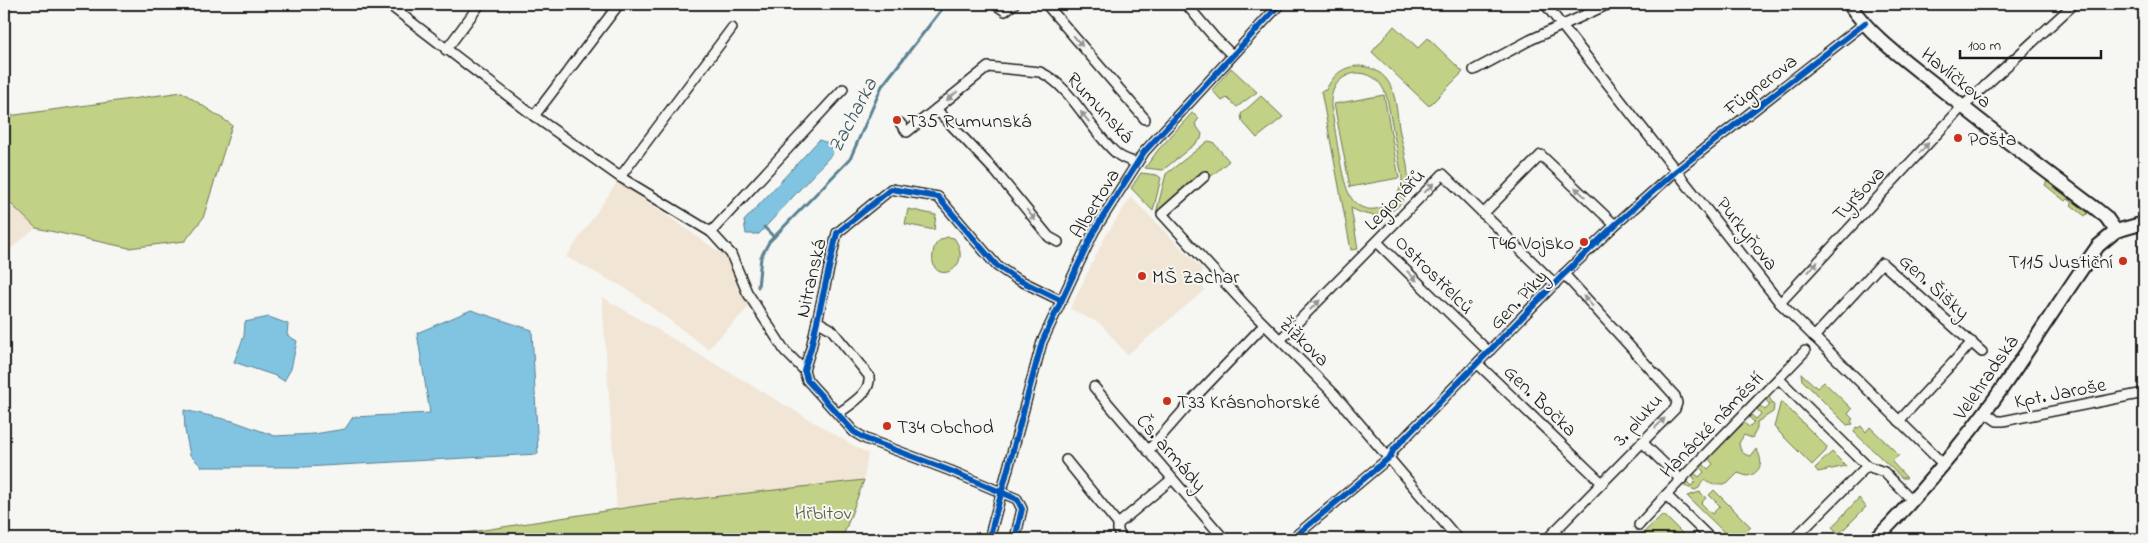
<svg xmlns="http://www.w3.org/2000/svg" width="2148" height="543" viewBox="0 0 2148 543" font-family="'Indie Flower',sans-serif">
<style>
.built{fill:#f1e5d6}
.green{fill:#c1d186;stroke:#6e7651;fill-rule:evenodd}
.water{fill:#81c4e2;stroke:#598193}
.lines{fill:none;stroke-linecap:round;stroke-linejoin:round}
.stream{stroke:#598193;stroke-width:3}
.street-casing{stroke:#1c1c1c;stroke-width:12}
.secondary-casing{stroke:#1c1c1c;stroke-width:16}
.street{stroke:#f6f6f2;stroke-width:9}
.secondary{stroke:#f6f6f2;stroke-width:12}
.cycleway-casing{stroke:#f6f6f2;stroke-width:9}
.cycleway{stroke:#0057b8;stroke-width:6}
.oneway{fill:#949492}
.poi-dot{fill:#c8321e;stroke:#f6f6f2;stroke-width:2}
.labels{text-anchor:middle;stroke-width:4;stroke-linejoin:round;paint-order:stroke}
.street-label{font-size:20px;fill:#1c1c1c;stroke:#f6f6f2}
.poi-label{font-size:20px;fill:#1c1c1c;stroke:#f6f6f2;text-anchor:start}
.park-label{font-size:20px;fill:#565b41;stroke:#f6f6f2}
.water-label{font-size:21px;font-style:italic;fill:#3f5761;stroke:#f6f6f2}
</style>
<rect width="100%" height="100%" fill="#f6f6f2"/>
<filter id="ink" filterUnits="userSpaceOnUse"><feTurbulence type="fractalNoise" baseFrequency=".02" numOctaves="2"/><feDisplacementMap in="SourceGraphic" scale="10" xChannelSelector="R" yChannelSelector="G"/><feConvolveMatrix kernelMatrix="1 2 1 2 8 2 1 2 1" color-interpolation-filters="sRGB"/></filter>
<g filter="url(#ink)">
<g class="built">
<polygon points="618,181 736,264 750,306 708,349 627,289 566,257"/>
<polygon points="4,197 36,228 4,254"/>
<polygon points="1131,197 1202,269 1202,273 1196,278 1205,290 1127,355 1101,324 1070,309 1106,235"/>
<polygon points="602,297 868,454 864,480 617,510"/>
</g>
<g class="green">
<polygon points="1394,26 1418,48 1428,38 1463,72 1429,106 1372,52"/>
<path d="M1360 66C1371 67 1380 71 1387 80 1396 92 1397 113 1399 128 1404 154 1422 200 1387 213 1373 218 1362 214 1351 208L1358 249 1351 250 1321 91 1326 90C1333 75 1343 66 1360 66ZM1356 73C1373 73 1382 82 1387 98L1402 177C1402 207 1363 223 1349 194 1340 174 1336 130 1331 107 1330 89 1338 76 1356 73Z"/>
<polygon points="1231,68 1257,92 1237,107 1227,98 1222,101 1212,90"/>
<polygon points="182,92 232,125 203,218 185,241 129,248 36,228 4,197 8,116"/>
<polygon points="1384,95 1399,178 1350,187 1334,104"/>
<polygon points="1261,96 1283,117 1257,138 1242,121 1241,114"/>
<polygon points="1192,113 1199,118 1195,124 1202,134 1201,139 1163,170 1145,168 1158,150"/>
<polygon points="1208,141 1213,142 1229,161 1208,179 1205,176 1157,215 1156,213 1166,174"/>
<polygon points="1141,173 1157,175 1161,178 1153,211 1131,188"/>
<polygon points="2048,179 2090,211 2085,216 2071,205 2073,203 2068,199 2065,201 2045,185"/>
<polygon points="908,209 936,215 934,230 905,224"/>
<path d="M948 237 954 238C977 270 928 289 933 253 934 244 939 239 948 237Z"/>
<polygon points="1801,373 1817,388 1824,382 1852,409 1848,414 1853,419 1851,421 1853,424 1847,425 1802,380"/>
<path d="M1769 397 1774 406 1773 412 1757 422V429L1752 438 1744 435 1739 443C1740 451 1743 455 1751 456L1756 449C1764 460 1762 473 1747 476L1738 473 1727 484H1711L1703 480 1699 488 1695 490 1682 485 1686 481 1691 486 1696 481 1692 475 1694 473 1699 477 1704 472 1700 467 1703 464 1708 469 1713 464 1708 458 1744 423 1749 427 1754 422 1749 417 1751 415 1756 419 1761 414 1757 409 1760 406 1765 410 1770 405 1766 400Z"/>
<polygon points="1781,401 1827,447 1826,451 1812,465 1774,427"/>
<polygon points="1861,426 1866,432 1870,427 1899,455 1892,462 1907,478 1902,478 1854,432 1856,427 1858,428"/>
<polygon points="1832,452 1846,466 1818,472 1815,468"/>
<polygon points="864,480 842,539 426,539 650,504"/>
<polygon points="1714,490 1751,527 1739,539 1731,539 1687,496 1700,492 1706,498 1701,503 1712,514 1720,506 1709,495"/>
<polygon points="1859,498 1866,507 1839,534 1832,527"/>
<polygon points="1662,515 1665,516 1688,539 1637,539"/>
</g>
<g class="water">
<polygon points="819,140 828,143 833,153 759,234 746,234 744,221"/>
<polygon points="471,310 532,330 538,454 304,467 202,467 190,455 185,430 184,410 233,421 275,436 314,434 345,429 353,417 430,413 417,333"/>
<polygon points="269,317 288,324 287,335 297,341 291,369 284,381 276,376 234,362 244,336 245,322"/>
</g>
<g class="lines">
<g class="stream">
<polyline points="764,227 774,237"/>
<polyline points="758,287 761,257 769,242 850,159 882,86 946,4"/>
</g>
<defs>
<g id="street">
<polyline points="388,4 534,116 620,177 711,232 731,254 747,292 785,351 804,370"/>
<polyline points="1046,4 1145,119"/>
<polyline points="1186,4 1214,37 1232,55"/>
<polyline points="1545,4 1780,303 1944,465"/>
<polyline points="996,5 1005,11 1014,4"/>
<polyline points="446,50 480,4"/>
<polyline points="1474,70 1530,40 1609,4"/>
<polyline points="534,116 619,4"/>
<polyline points="900,123 907,132 936,109"/>
<polyline points="1205,176 1162,214 1247,307 1334,394 1458,539"/>
<polyline points="620,177 732,28"/>
<polyline points="1483,214 1541,155 1615,225"/>
<polyline points="711,232 843,89"/>
<path d="M1058 242 1049 237 995 171 936 109 988 67 1040 72C1072 86 1090 131 1116 153 1121 158 1130 161 1137 163"/>
<polyline points="1377,242 1489,352"/>
<polyline points="1780,303 1962,107 2074,4"/>
<path d="M817 321 831 329 869 376C872 393 849 405 838 414"/>
<polyline points="1814,337 1882,263 1982,352"/>
<polyline points="1281,339 1443,174 1555,284"/>
<polyline points="1478,364 1601,482"/>
<polyline points="1779,379 1867,466 1884,472 1913,501"/>
<polyline points="1094,387 1224,539"/>
<polyline points="1984,412 1997,421 2003,421 2144,393"/>
<polyline points="1899,421 1972,342"/>
<polyline points="1642,442 1681,480"/>
<polyline points="1148,451 1198,394 1264,325"/>
<polyline points="1066,460 1118,524 1118,531 1122,539"/>
<polyline points="1118,524 1172,479"/>
<polyline points="1639,525 1666,495"/>
<polyline points="989,539 1042,342 1094,231 1144,152 1280,4"/>
<polyline points="1015,539 1022,509 1017,499 951,471 866,439 854,432 807,380 804,370 811,348 837,233 891,189 938,197 997,266 1015,278 1060,300"/>
<polyline points="1292,539 1390,457 1394,449 1564,274 1615,225 1676,171 1865,23"/>
<polyline points="1547,539 1675,409 1677,403 1675,396 1564,274"/>
<polyline points="1711,539 1666,495 1805,351"/>
<polyline points="1794,539 1867,466"/>
</g>
<g id="secondary">
<path d="M1849 4C1871 36 1902 58 1932 82 1985 125 2040 167 2095 208L2106 217 2116 231"/>
<path d="M1876 539C1919 495 1959 448 1996 397 2031 347 2063 295 2098 246L2116 231 2144 223"/>
</g>
</defs>
<use href="#street" class="street-casing"/>
<use href="#secondary" class="secondary-casing"/>
<use href="#street" class="street"/>
<use href="#secondary" class="secondary"/>
<defs>
<g id="cycleway">
<polyline points="989,539 1042,342 1094,231 1144,152 1280,4"/>
<polyline points="1015,539 1022,509 1017,499 951,471 866,439 854,432 807,380 804,370 811,348 837,233 891,189 938,197 997,266 1015,278 1060,300"/>
<polyline points="1292,539 1390,457 1394,449 1564,274 1615,225 1676,171 1865,23"/>
</g>
</defs>
<use href="#cycleway" class="cycleway-casing"/>
<use href="#cycleway" class="cycleway"/>
</g>
<defs><path id="oneway-solid" d="M-6-.8H1V-3.2L6.5 0L1 3.2V.8H-6Z" transform="scale(1.25)"/></defs>
<g class="oneway">
<use href="#oneway-solid" transform="translate(1078 41) rotate(50)"/>
<use href="#oneway-solid" transform="translate(952 96) rotate(140)"/>
<use href="#oneway-solid" transform="translate(1085 117) rotate(-130)"/>
<use href="#oneway-solid" transform="translate(1924 148) rotate(-47)"/>
<use href="#oneway-solid" transform="translate(1429 188) rotate(-46)"/>
<use href="#oneway-solid" transform="translate(1580 192) rotate(-137)"/>
<use href="#oneway-solid" transform="translate(1031 215) rotate(51)"/>
<use href="#oneway-solid" transform="translate(1813 267) rotate(-47)"/>
<use href="#oneway-solid" transform="translate(1412 276) rotate(45)"/>
<use href="#oneway-solid" transform="translate(1588 301) rotate(-132)"/>
<use href="#oneway-solid" transform="translate(1315 305) rotate(-45)"/>
<use href="#oneway-solid" transform="translate(1660 423) rotate(-45)"/>
</g>
</g>
<g class="poi-dot">
<circle cx="897" cy="120" r="5"/>
<circle cx="1958" cy="138" r="5"/>
<circle cx="1584" cy="242" r="5"/>
<circle cx="2123" cy="261" r="5"/>
<circle cx="1142" cy="276" r="5"/>
<circle cx="1167" cy="401" r="5"/>
<circle cx="887" cy="426" r="5"/>
</g>
<g class="labels">
<g class="street-label">
<text transform="translate(1957 77) rotate(39)" y="7">Havlíčkova</text>
<text transform="translate(1760 84) rotate(-38)" y="7">Fügnerova</text>
<text transform="translate(1101 107) rotate(47)" y="7">Rumunská</text>
<text transform="translate(1858 193) rotate(-47)" y="7">Tyršova</text>
<text transform="translate(1394 199) rotate(-46)" y="7">Legionářů</text>
<text transform="translate(1094 203) rotate(-59)" y="7">Albertova</text>
<text transform="translate(1748 233) rotate(52)" y="7">Purkyňova</text>
<text transform="translate(1435 274) rotate(45)" y="7">Ostrostřelců</text>
<text transform="translate(810 278) rotate(-77)" y="7">Nitranská</text>
<text transform="translate(1935 286) rotate(42)" y="7">Gen. Šišky</text>
<text transform="translate(1518 299) rotate(-46)" y="7">Gen. Píky</text>
<text transform="translate(1305 341) rotate(44)" y="7">Žižkova</text>
<text transform="translate(1985 377) rotate(-55)" y="7">Velehradská</text>
<text transform="translate(2060 392) rotate(-11)" y="7">Kpt. Jaroše</text>
<text transform="translate(1541 400) rotate(44)" y="7">Gen. Bočka</text>
<text transform="translate(1637 419) rotate(-48)" y="7">3. pluku</text>
<text transform="translate(1711 424) rotate(-46)" y="7">Hanácké náměstí</text>
<text transform="translate(1172 452) rotate(49)" y="7">Čs. armády</text>
</g>
<g class="poi-label">
<text x="907" y="127">T35 Rumunská</text>
<text x="1968" y="145">Pošta</text>
<text x="1574" y="249" text-anchor="end">T46 Vojsko</text>
<text x="2113" y="268" text-anchor="end">T115 Justiční</text>
<text x="1152" y="283">MŠ Zachar</text>
<text x="1177" y="408">T33 Krásnohorské</text>
<text x="897" y="433">T34 Obchod</text>
</g>
<g class="park-label">
<text x="823" y="519">Hřbitov</text>
</g>
<g class="water-label">
<text transform="translate(852 115) rotate(-62)" y="7">Zacharka</text>
</g>
</g>
<rect width="2148" height="543" fill="none" stroke="#f6f6f2" stroke-width="20"/>
<rect x="10" y="10" width="2128" height="523" fill="none" stroke="#1c1c1c" stroke-width="2" filter="url(#ink)"/>
<path d="M1960 50v8h141v-8" fill="none" stroke="#1c1c1c" stroke-width="2.5"/>
<text x="1968" y="50" font-size="15" fill="#1c1c1c" stroke="#f6f6f2" stroke-width="4" paint-order="stroke">100 m</text>
</svg>
